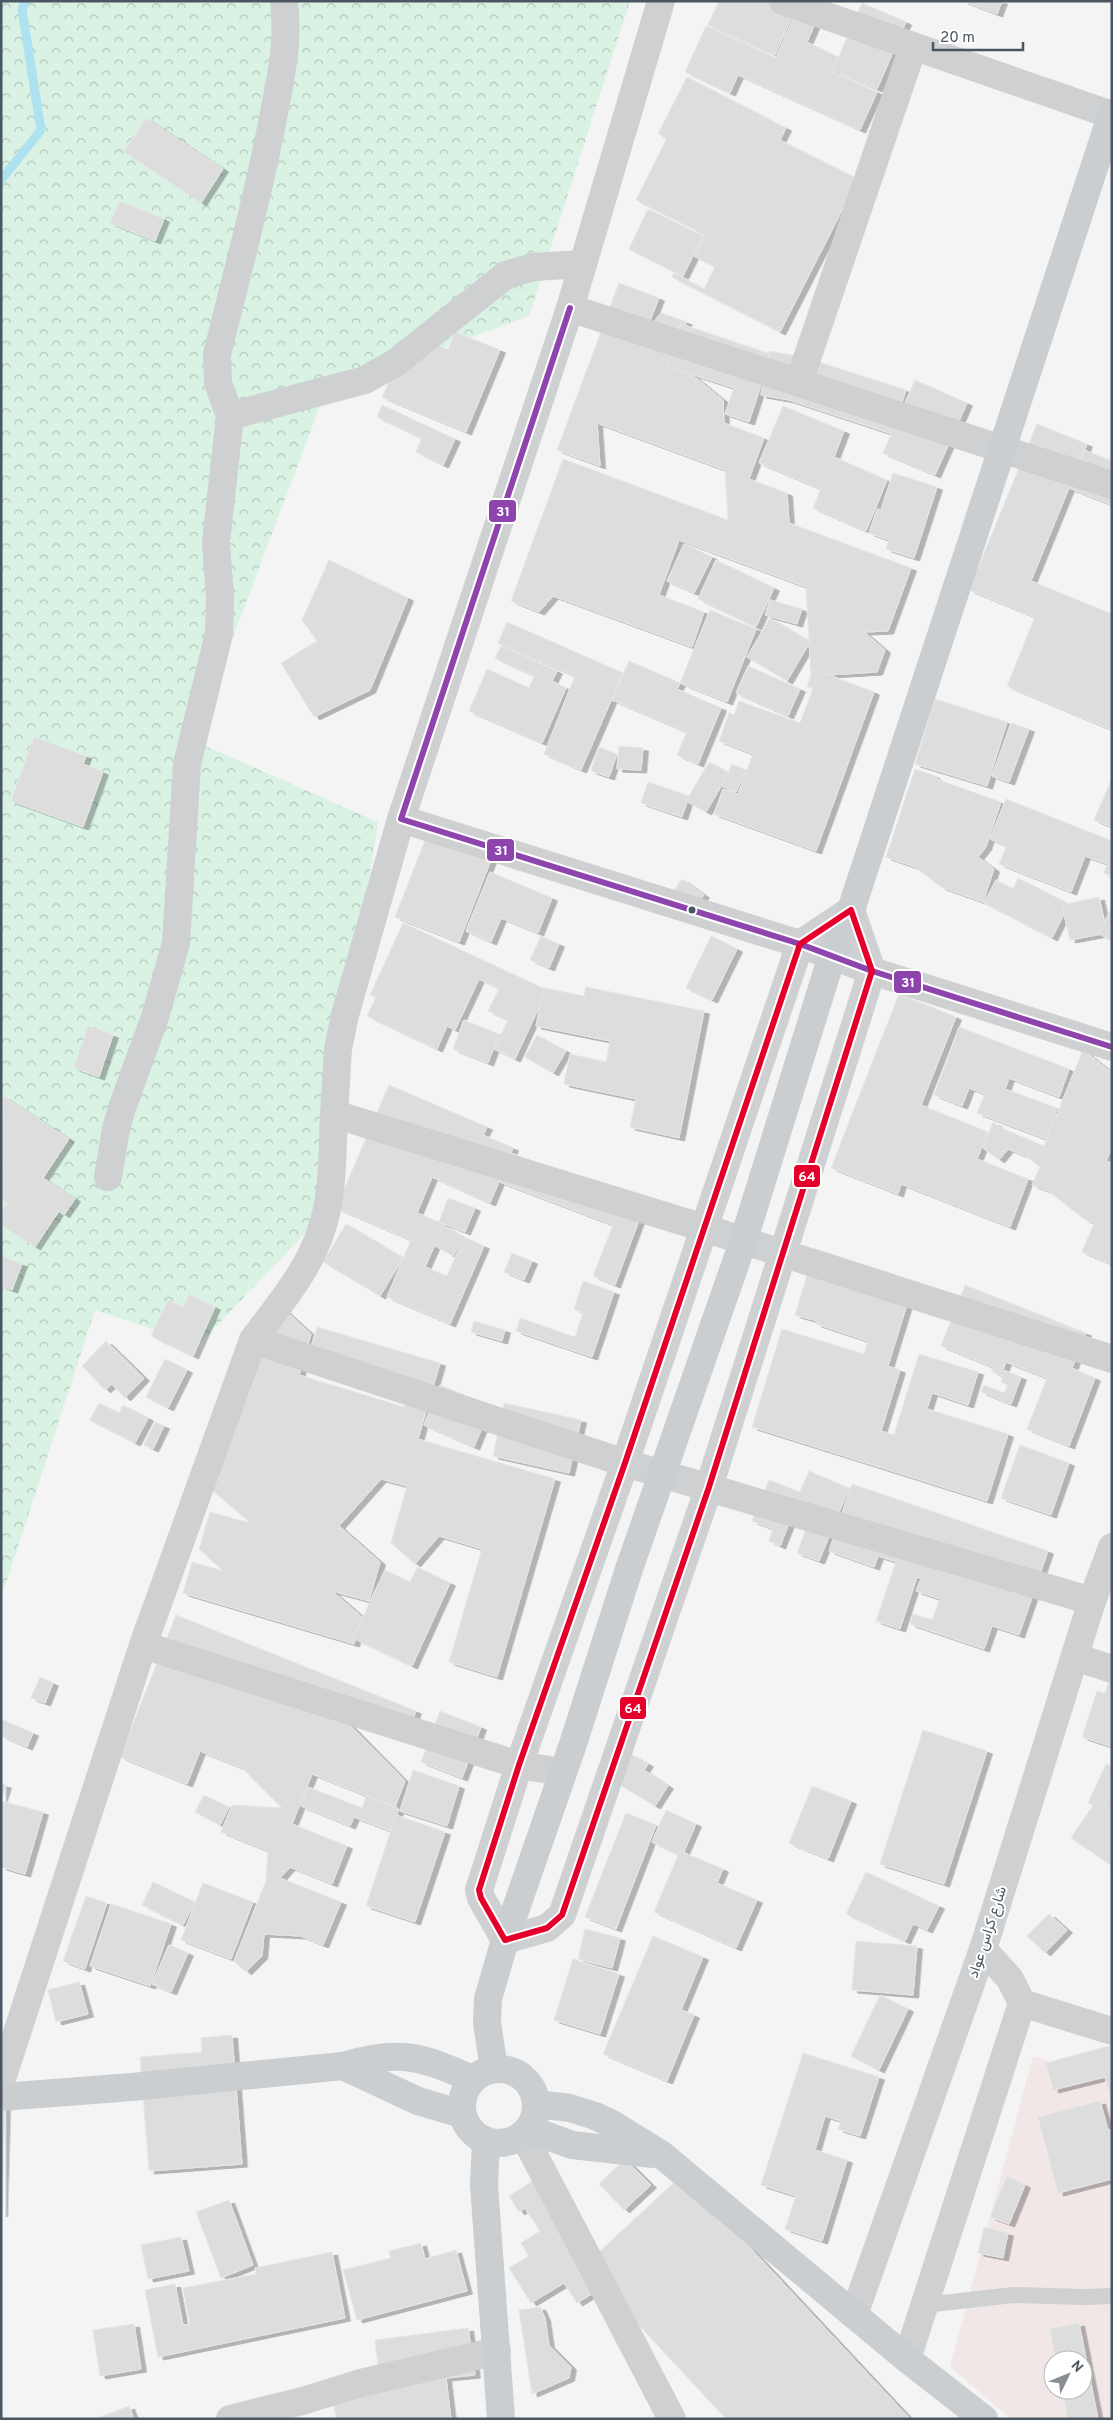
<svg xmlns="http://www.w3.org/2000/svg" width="1113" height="2420" viewBox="0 0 1113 2420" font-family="Overpass,Vazirmatn,sans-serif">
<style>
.medical{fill:#f1e7e6;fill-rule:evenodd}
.forest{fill:url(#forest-crowns)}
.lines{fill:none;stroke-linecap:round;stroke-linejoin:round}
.stream{stroke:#aee2f0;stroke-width:9}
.building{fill:#ddddde;stroke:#e5e6e7;filter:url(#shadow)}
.service{stroke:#ced0d2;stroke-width:16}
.minor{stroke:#ced0d2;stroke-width:28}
.tertiary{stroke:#ced0d2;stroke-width:28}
.primary{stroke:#caced1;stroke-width:28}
.bus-1-casing{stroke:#fff;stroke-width:10}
.bus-2-casing{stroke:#fff;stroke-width:10}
.bus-1{stroke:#8e44ad;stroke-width:6}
.bus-2{stroke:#e4002b;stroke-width:6}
.bus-dot{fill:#4a5661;stroke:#fff;stroke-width:2}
.labels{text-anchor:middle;stroke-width:4;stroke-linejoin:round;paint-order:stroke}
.street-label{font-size:15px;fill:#4a5661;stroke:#fff}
.line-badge{stroke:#fff;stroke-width:2}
.badge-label{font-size:14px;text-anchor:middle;font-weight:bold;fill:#fff}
</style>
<defs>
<pattern id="forest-crowns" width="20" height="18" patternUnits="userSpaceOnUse" patternTransform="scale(1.25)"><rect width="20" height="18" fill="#d9f2e3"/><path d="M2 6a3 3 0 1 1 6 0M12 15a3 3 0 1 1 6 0" fill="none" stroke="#b2c7bb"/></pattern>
<filter id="shadow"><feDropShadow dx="5.5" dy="3" stdDeviation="0" flood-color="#0004"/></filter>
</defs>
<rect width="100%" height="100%" fill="#f4f4f4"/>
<path class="medical" d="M1033 2056 1112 2079V2419H1011L950 2367ZM1053 2360H1083V2390H1053Z"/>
<polygon class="forest" points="1,1 630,1 529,316 326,390 194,741 378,822 313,1225 199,1344 95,1310 1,1599"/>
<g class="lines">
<polyline class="stream" points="1,180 41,130 22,9 26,1"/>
</g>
<g class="building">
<polygon points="719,1 799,1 775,55 708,25"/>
<polygon points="801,1 825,1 807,42 840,58 833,72 877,92 860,130 738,75 730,93 685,72 706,26 776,58"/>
<polygon points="963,1 1002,1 997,14"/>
<polygon points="862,3 906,22 877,89 833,70"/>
<polygon points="687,77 786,128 780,140 858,179 780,332 672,277 674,273 704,289 715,267 694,256 705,235 636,200 667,138 658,134"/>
<polygon points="146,118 223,169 201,203 124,152"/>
<polygon points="120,201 164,219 155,241 110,223"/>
<polygon points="648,209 703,236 683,276 629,249"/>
<polygon points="619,283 659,298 646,331 661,313 687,322 663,351 723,400 724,423 764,438 749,479 787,493 789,523 911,568 888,631 864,632 885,650 877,672 811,676 806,587 679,540 659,595 704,612 692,647 553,596 539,612 511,601 563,459 728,520 725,470 597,423 600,466 557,450"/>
<polygon points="681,324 771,354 749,422 725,414 734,388 667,366"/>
<polygon points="455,332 500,350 466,432 382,397 412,334 448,350"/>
<polygon points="769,351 797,356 789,400 761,395"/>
<polygon points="803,357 906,390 892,434 789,400"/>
<polygon points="915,380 967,403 935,475 883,453"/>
<polygon points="382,405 455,439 443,465 416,452 422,438 377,417"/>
<polygon points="783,406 844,431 834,457 887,480 866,531 813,508 821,489 759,463"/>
<polygon points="1037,424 1087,444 1031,581 1112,614 1112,730 1007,686 1035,617 969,590"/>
<polygon points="1084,450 1112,461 1112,505 1069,488"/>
<polygon points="893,473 937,487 914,558 886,549 889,540 869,533 877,509 881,510"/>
<polygon points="684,544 712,557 694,593 667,581"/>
<polygon points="329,560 408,598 370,690 314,717 281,663 317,641 302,620"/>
<polygon points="716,560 774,588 756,627 698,599"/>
<polygon points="770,600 802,609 797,624 765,615"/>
<polygon points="710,610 756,629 727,702 680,683"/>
<polygon points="770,618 810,642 787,681 747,657"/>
<polygon points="507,622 623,673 581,770 544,754 575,676 498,643"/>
<polygon points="501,646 557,671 552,681 566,688 542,743 469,711 487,669 529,688 534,676 495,658"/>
<polygon points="629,661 680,683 677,689 721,708 698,764 677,755 687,732 612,700"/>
<polygon points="748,666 800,689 788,716 736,693"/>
<polygon points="813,669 874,692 816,851 714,814 723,789 738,794 753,754 719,741 729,713 734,715 739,701 800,723 813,688 807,687"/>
<polygon points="935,699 1007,722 987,786 915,764"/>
<polygon points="1011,723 1029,729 1009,782 992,776"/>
<polygon points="34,737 86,756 83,764 103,772 83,827 11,801"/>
<polygon points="619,746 643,748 641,770 617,769"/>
<polygon points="599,747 617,754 609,777 591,771"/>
<polygon points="709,762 729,773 706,812 686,801"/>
<polygon points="732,764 746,770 736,792 722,786"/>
<polygon points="915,769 933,775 939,780 1001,802 986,847 978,857 994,869 983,902 941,887 915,867 886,857"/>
<polygon points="1112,778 1112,827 1094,820"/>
<polygon points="648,782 689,796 682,817 641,803"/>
<polygon points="1006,799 1112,841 1112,876 1104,873 1107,864 1085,856 1071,892 999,864 1007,846 990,839"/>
<polygon points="429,830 493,855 459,942 395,917"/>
<polygon points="490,872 552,898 538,933 501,918 491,942 466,931"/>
<polygon points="1018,878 1069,904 1052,938 984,903 996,880 1013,889"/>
<polygon points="682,879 704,895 695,907 673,892"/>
<polygon points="1099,897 1107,933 1070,940 1062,905"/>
<polygon points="1112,907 1112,940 1099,934"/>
<polygon points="403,923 547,990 515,1059 494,1049 508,1020 488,1011 499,989 479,979 455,1030 447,1026 437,1049 367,1016 376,997 370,995"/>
<polygon points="541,936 559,944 549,968 530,960"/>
<polygon points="711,936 737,949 712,1000 686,988"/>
<polygon points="586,987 704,1011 679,1138 630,1127 636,1099 564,1084 570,1054 606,1062 610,1041 536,1026 544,988 584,996"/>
<polygon points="899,994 956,1017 921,1105 988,1132 977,1159 1028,1179 1010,1227 901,1184 898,1194 831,1168"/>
<polygon points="464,1020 499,1034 488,1063 453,1049"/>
<polygon points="88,1026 113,1035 99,1077 74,1068"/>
<polygon points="959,1027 1069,1069 1059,1097 1009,1078 1005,1089 1057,1108 1046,1139 977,1113 985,1094 969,1088 962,1106 934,1095"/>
<polygon points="537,1035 566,1051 553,1073 525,1057"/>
<polygon points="1083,1050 1112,1073 1112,1147 1106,1161 1112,1163 1112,1264 1082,1252 1094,1223 1084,1219 1048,1191 1032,1185 1040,1167 1026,1156 1008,1149 999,1160 983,1148 993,1122 1001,1128 1044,1146"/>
<polygon points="389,1085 487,1127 483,1135 513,1148 490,1203 432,1177 417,1213 444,1224 425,1267 447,1276 464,1237 484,1246 450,1324 387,1297 411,1240 336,1208"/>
<polygon points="3,1096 69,1139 43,1178 75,1199 64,1215 59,1211 35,1247 1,1225 1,1213 7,1203 1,1199 1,1171 4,1167 1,1166"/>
<polygon points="511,1153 645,1204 615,1285 593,1276 613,1225 500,1182"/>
<polygon points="448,1198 475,1208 465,1232 439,1222"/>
<polygon points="346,1224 403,1258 380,1296 323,1262"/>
<polygon points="443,1225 463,1237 453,1256 432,1244"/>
<polygon points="815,1249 890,1273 883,1294 908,1301 888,1366 900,1370 881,1431 894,1435 919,1354 978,1372 968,1405 932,1393 927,1409 1008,1434 987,1501 752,1427 782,1329 864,1354 868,1341 816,1324 817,1321 795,1315"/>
<polygon points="512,1253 532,1261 524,1280 504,1272"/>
<polygon points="1,1256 22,1264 12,1290 1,1286"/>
<polygon points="583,1281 614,1292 592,1357 516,1331 520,1318 575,1337 583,1313 574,1309"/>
<polygon points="965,1285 1086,1333 1072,1368 1095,1378 1069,1446 1027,1429 1047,1378 1006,1362 1003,1370 1021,1377 1011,1404 981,1392 984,1385 1004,1393 1008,1385 1001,1382 1003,1376 991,1371 993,1367 941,1346"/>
<polygon points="189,1294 215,1307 193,1356 151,1336 168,1300 183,1307"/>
<polygon points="271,1298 311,1334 299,1375 404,1407 409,1391 307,1361 317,1327 440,1363 418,1439 555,1479 497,1677 449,1662 482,1549 439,1536 415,1564 391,1543 407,1486 381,1479 339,1526 380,1562 369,1601 332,1591 362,1617 354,1644 183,1593 192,1562 223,1571 199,1549 210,1512 250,1523 203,1482"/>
<polygon points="474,1321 505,1330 502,1341 471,1332"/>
<polygon points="106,1341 144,1378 125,1398 112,1384 105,1390 82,1366"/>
<polygon points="165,1359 187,1370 168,1408 146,1397"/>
<polygon points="440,1385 491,1406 474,1447 424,1425"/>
<polygon points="99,1403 119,1413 123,1405 148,1418 135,1443 90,1420"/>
<polygon points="504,1403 581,1420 569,1473 493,1456"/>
<polygon points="155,1422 164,1426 153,1449 144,1445"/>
<polygon points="1020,1445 1069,1463 1051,1515 1001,1498"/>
<polygon points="809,1471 849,1488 819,1561 797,1553 809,1522 792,1516 780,1546 769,1541 773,1529 752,1521 769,1480 800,1492"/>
<polygon points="852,1484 1048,1551 1019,1635 992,1626 984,1649 910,1624 913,1614 932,1620 940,1599 916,1591 921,1579 917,1577 900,1629 876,1621 896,1562 878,1556 874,1567 829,1551"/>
<polygon points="417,1567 450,1583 412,1666 353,1638 385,1570 410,1582"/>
<polygon points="176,1615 416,1711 405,1739 332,1707 405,1781 395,1807 312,1774 292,1824 347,1846 332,1884 290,1867 280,1878 341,1902 323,1945 301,1936 264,1934 262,1956 246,1972 234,1961 266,1881 268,1851 221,1832 232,1805 282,1808 242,1768 200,1751 187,1784 120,1757"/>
<polygon points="1112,1672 1112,1747 1082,1737 1097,1691 1105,1693"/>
<polygon points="40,1677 53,1683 45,1703 31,1698"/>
<polygon points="440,1711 481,1727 462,1778 421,1762"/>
<polygon points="1,1719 33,1733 27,1747 1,1736"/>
<polygon points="923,1730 987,1751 944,1884 880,1864"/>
<polygon points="631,1754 648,1764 644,1770 668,1786 655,1806 615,1782"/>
<polygon points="1106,1764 1112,1767 1112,1813 1088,1803"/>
<polygon points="413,1770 459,1786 447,1826 400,1811"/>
<polygon points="1,1784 6,1785 1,1801 43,1812 25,1874 1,1867"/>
<polygon points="812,1786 851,1801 828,1859 789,1843"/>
<polygon points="308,1787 362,1808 366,1796 399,1809 390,1831 354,1817 350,1826 301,1806"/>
<polygon points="204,1795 229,1807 220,1825 195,1812"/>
<polygon points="1096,1801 1112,1812 1112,1866 1071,1838"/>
<polygon points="666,1810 696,1824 682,1856 652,1842"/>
<polygon points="626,1813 656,1825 616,1929 585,1917"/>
<polygon points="396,1815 445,1832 415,1922 366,1906"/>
<polygon points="680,1851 723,1869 717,1883 757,1900 736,1948 654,1912"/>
<polygon points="866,1872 939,1906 927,1930 913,1924 905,1941 846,1914"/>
<polygon points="153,1882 195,1902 183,1925 142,1905"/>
<polygon points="203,1883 253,1902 231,1959 181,1940"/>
<polygon points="86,1896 107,1903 85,1969 63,1961"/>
<polygon points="111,1904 171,1924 150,1986 90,1966"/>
<polygon points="1049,1914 1067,1930 1045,1953 1027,1936"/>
<polygon points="585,1929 620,1938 612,1968 578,1959"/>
<polygon points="653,1936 703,1957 681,2010 694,2015 667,2081 603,2054"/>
<polygon points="856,1941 917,1946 913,1995 852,1990"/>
<polygon points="169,1945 188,1953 171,1992 152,1984"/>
<polygon points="573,1959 619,1974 600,2034 554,2020"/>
<polygon points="79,1982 88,2014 56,2022 48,1990"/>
<polygon points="880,1995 908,2009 879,2070 851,2056"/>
<polygon points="232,2035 242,2164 149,2171 140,2057 202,2052 201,2038"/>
<polygon points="1112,2045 1112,2103 1105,2077 1053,2090 1046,2063"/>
<polygon points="803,2053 879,2077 860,2136 838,2129 841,2121 825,2116 815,2150 847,2160 822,2241 785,2229 796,2196 761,2185"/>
<polygon points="1,2062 6,2062 2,2214 1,2214"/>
<polygon points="1100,2101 1108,2130 1112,2129 1112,2179 1058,2193 1038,2117"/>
<polygon points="625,2159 651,2185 624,2210 599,2184"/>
<polygon points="682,2175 910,2419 726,2419 584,2266"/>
<polygon points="1007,2176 1025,2185 1009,2224 990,2217"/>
<polygon points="536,2179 603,2287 577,2303 564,2283 531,2303 509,2268 529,2256 521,2243 540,2231 525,2208 519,2212 509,2196"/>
<polygon points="229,2200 253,2265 221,2278 196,2212"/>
<polygon points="984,2227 1008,2233 1003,2258 978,2253"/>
<polygon points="181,2237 189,2271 148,2279 141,2245"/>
<polygon points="421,2243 425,2259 456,2250 467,2291 357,2320 343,2270 391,2258 389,2251"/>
<polygon points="332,2252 345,2318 158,2357 145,2290 175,2284 183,2325 190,2324 183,2288 256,2274 255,2268"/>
<polygon points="540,2307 545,2318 549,2345 571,2367 569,2378 532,2394 519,2310"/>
<polygon points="1079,2323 1098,2419 1068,2419 1062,2390 1083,2390 1083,2360 1056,2360 1050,2329"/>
<polygon points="134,2324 141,2369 100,2376 93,2330"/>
<polygon points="468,2328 475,2375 446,2378 451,2419 336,2419 332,2390 380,2383 375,2340"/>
<polygon points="129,2406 134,2419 95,2419"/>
</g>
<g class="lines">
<polyline class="service" points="925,2305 1013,2295 1084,2297 1112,2296"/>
<g class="minor">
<polyline points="661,1 570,308 1112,485"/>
<polyline points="783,1 1112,115"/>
<polyline points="570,308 401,819 800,944 872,971 1112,1047"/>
<polyline points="799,382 913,47"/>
<path d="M230 416 218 383 217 355C236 276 258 198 273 118 281 76 289 44 284 1"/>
<polyline points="401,819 345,1015 338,1049 334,1114 704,1228 1112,1359"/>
<polygon points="851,910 872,971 709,1487 562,1915 547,1928 505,1940 481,1898 479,1890 519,1765 625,1463 800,944"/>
<path d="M334 1114C332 1153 334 1196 320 1234 306 1274 277 1307 253 1340L625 1463 1092 1601"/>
<polyline points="108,1177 116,1129 122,1108 155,1017 176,943 187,764 219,634 220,598 216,542 230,416 365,380 395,363 506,275 533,267 583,264"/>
<polyline points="253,1340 143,1645 519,1765 562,1772"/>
<polyline points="1075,1657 1112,1669"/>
<polyline points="1022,2003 1112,2031"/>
<polyline points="1,2082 143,1645"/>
<polyline points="523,2134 672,2419"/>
<polyline points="230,2419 306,2400 357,2384 497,2351"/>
</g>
<g class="tertiary">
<polyline points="854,2315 983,1949 1092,1601 1112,1547"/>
<polyline points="907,2359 1022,2003 1010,1979 983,1949"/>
</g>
<g class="primary">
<polyline points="343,2066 418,2101 462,2114"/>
<polyline points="494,2068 487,2023 488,1999 505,1940 573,1744 629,1569 743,1242 832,956 851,910 1112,113"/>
<circle cx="499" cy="2106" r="37"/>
<path d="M1 2097 132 2087 343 2066C398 2049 421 2056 472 2079"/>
<polyline points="536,2104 570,2108 595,2116 612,2124 662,2155 907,2359 984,2419"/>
<polyline points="528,2129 572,2145 653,2154"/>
<polyline points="486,2141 484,2185 501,2419"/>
</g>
<defs>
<polyline id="bus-1" points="570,308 401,819 800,944 872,971 1112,1047"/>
<polygon id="bus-2" points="851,910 872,971 709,1487 562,1915 547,1928 505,1940 481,1898 479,1890 519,1765 625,1463 800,944"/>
</defs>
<use href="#bus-1" class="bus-1-casing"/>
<use href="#bus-2" class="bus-2-casing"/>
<use href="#bus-1" class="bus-1"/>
<use href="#bus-2" class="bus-2"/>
</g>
<circle class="bus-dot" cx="692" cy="910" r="4.5"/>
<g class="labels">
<g class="street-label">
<text transform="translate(987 1932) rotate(-72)" y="5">شارع كراس عواد</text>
</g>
</g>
<g class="line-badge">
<rect x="488" y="499" width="29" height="24" rx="5" fill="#8e44ad"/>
<rect x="486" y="838" width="29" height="24" rx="5" fill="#8e44ad"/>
<rect x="893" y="970" width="29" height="24" rx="5" fill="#8e44ad"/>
<rect x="793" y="1164" width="28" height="24" rx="5" fill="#e4002b"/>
<rect x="619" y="1696" width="28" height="24" rx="5" fill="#e4002b"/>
</g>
<g class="badge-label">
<text x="503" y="516">31</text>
<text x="501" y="855">31</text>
<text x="908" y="987">31</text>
<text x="807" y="1181">64</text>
<text x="633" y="1713">64</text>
</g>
<rect width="1113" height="2420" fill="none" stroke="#4a5661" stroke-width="5"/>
<g transform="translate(1068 2375) rotate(47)"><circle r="24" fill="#ffffff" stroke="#b7bbc0"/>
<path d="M0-4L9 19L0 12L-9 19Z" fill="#868d94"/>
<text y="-8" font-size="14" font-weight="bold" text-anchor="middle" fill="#4a5661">N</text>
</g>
<path d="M933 42v8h90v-8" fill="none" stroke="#4a5661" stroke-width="2.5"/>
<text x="940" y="42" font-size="15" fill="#4a5661" stroke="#ffffff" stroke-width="4" paint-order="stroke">20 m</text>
</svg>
